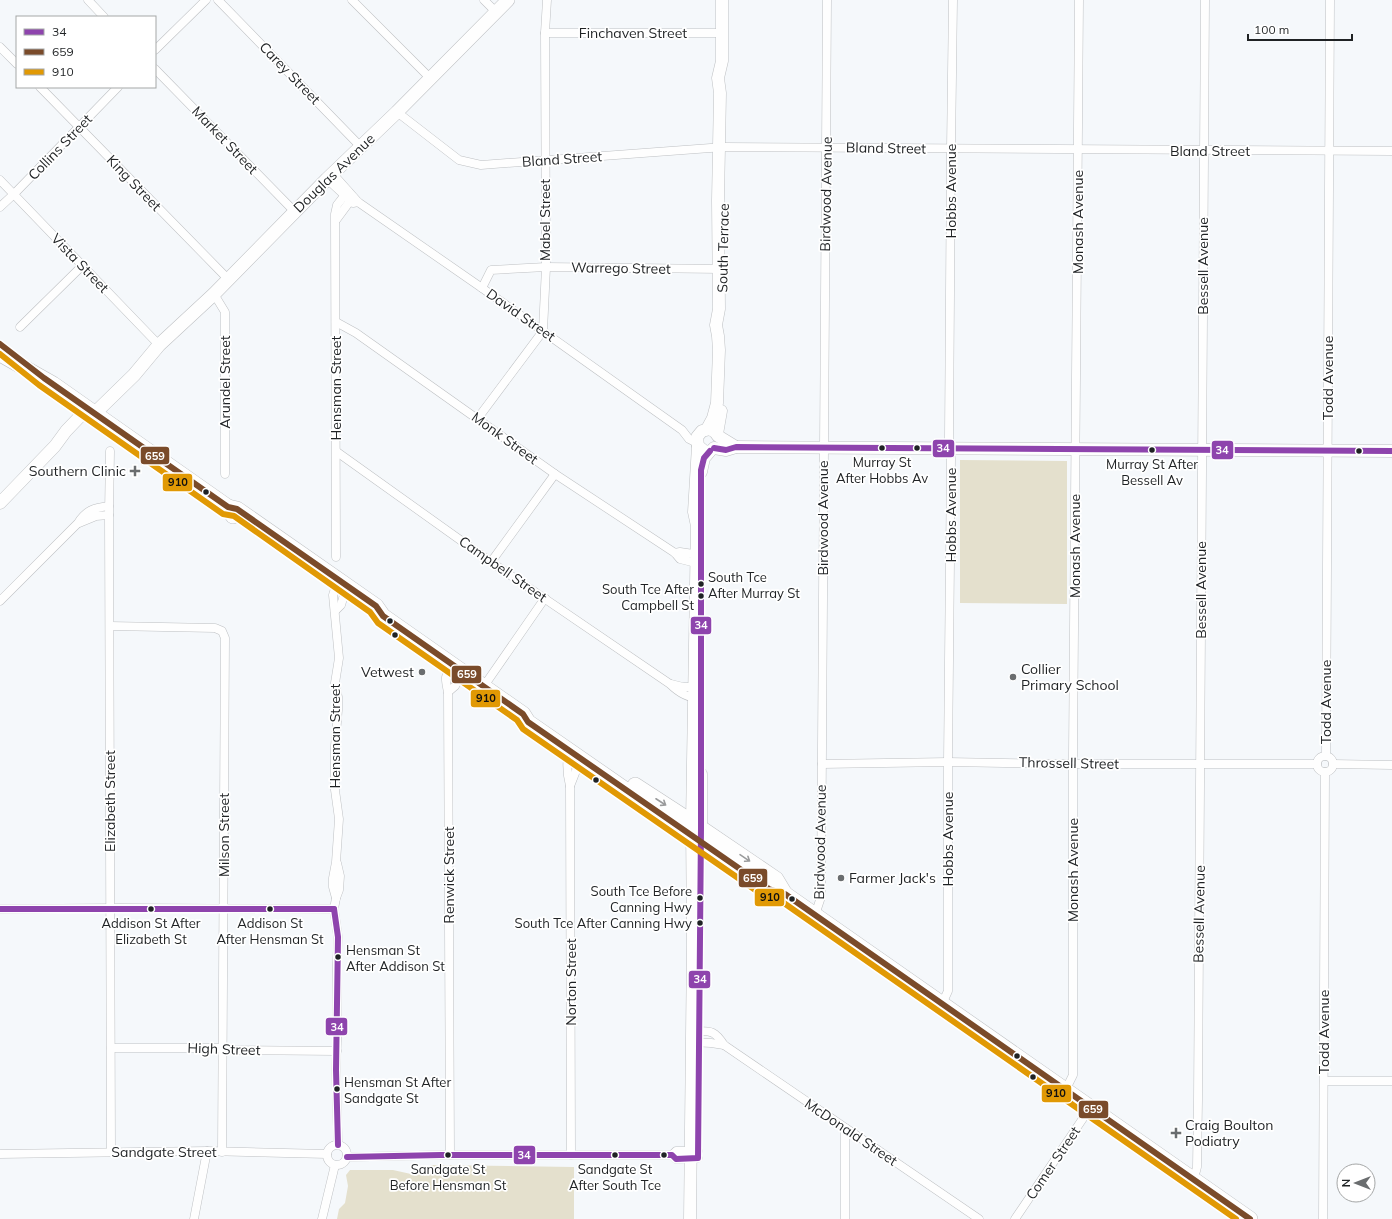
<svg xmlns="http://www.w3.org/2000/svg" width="1392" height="1219" viewBox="0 0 1392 1219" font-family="Mulish,sans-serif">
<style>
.green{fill:#e4e0cd}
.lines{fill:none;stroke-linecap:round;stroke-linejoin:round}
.street-casing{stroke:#bec0c3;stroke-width:9}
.secondary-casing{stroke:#bec0c3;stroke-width:13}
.primary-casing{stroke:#bec0c3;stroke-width:14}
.highway-casing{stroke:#bec0c3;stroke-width:16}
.street{stroke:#fefefe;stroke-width:8}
.secondary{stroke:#fefefe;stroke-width:12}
.primary{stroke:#fefefe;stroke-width:13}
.highway{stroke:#fefefe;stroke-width:15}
.bus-1-casing{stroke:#fff;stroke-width:9}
.bus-2-casing{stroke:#fff;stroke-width:9}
.bus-3-casing{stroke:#fff;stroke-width:9}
.bus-1{stroke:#8e44ad;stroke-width:6}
.bus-2{stroke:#7a4b2a;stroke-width:6}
.bus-3{stroke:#e19904;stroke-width:6}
.oneway{stroke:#9a9b9c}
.bus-dot{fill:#1f2224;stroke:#fff;stroke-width:1.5}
.poi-dot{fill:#6a6d6f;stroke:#fff;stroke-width:1.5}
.labels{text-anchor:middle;stroke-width:3.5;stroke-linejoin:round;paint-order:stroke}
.bus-label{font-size:13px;fill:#1f2224;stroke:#fff}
.street-label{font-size:14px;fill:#1f2224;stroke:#fff}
.poi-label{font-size:14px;fill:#1f2224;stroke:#fff;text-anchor:start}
.line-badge{stroke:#fff;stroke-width:1.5}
.badge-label{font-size:11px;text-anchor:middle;font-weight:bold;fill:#fff}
.pale-badge-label{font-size:11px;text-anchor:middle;font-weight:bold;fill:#111}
</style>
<rect width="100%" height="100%" fill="#f5f8fb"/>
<g class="green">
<polygon points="960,460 1067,461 1067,604 960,603"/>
<polygon points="431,1165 574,1167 574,1219 337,1219 339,1209 345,1203 348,1186 346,1175 350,1170 393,1170 411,1174 426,1171"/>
</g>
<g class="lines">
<defs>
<g id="street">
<polyline points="88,0 104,17"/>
<polyline points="218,0 361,147"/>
<polyline points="352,0 430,78"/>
<polyline points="484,0 496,12"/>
<polyline points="545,33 722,33"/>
<polyline points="0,47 17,64"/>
<polyline points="155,50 206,0"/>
<polyline points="155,69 295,212"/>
<polyline points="40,87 228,279"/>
<polyline points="397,112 459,160 481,165 724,147 1392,151"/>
<polyline points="333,174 358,202 482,288 682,430 689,439 697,443"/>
<polyline points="327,179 353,203 358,202"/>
<polyline points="0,180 159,345"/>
<polyline points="0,207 14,194 118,87"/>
<polyline points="336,220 353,197"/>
<polyline points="482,288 491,270 546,267 722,269"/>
<polyline points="214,294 225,312 225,474"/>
<polyline points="336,322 356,333 555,474 675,553 680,559 700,564"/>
<polyline points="20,327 82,266"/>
<polyline points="478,418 543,331 546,267 545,33 547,0"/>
<polyline points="110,451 109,515 111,1152"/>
<path d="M337 452 491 562 670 684C678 692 687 698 699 698"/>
<polyline points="79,523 96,516 109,515"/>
<polyline points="675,553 680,552 700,555"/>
<polyline points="336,557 335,214 337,205 348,191"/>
<polyline points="491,562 555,474"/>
<path d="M0 601 78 523C86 510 94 508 109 506"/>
<polyline points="335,611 341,605 347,585"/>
<polyline points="110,626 215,628 222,631 225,638 222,1152"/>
<polyline points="671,684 683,687 699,687"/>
<polyline points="484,686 545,598"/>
<polyline points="448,692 455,686 463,672"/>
<path d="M569 751C566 763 567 774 570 786L571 1155"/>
<circle cx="1325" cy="764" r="8"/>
<polyline points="1326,756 1330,0"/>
<polyline points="822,764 948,762 1065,764 1317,764"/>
<polyline points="1333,764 1392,765"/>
<polyline points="570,786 581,758"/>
<polyline points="337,863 340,876 339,890 336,898 334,909 338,937 337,964 337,1040 336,1070 338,1145"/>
<polyline points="336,898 333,887 333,878 336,862 339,819 335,790 335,746 338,710 338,697 335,683 339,658 333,595 338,579"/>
<polyline points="0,909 121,908 334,909"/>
<polyline points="815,915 821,897 827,0"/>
<polyline points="942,1004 948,991 948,762 951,459 949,438 951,149 953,0"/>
<path d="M691 1031C710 1031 714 1029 724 1045L979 1219"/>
<polyline points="691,1042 711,1043 724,1045"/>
<polyline points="111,1048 223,1048 233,1050 337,1051"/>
<polyline points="1324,1081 1392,1081"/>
<polyline points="1065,1091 1073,1075 1073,755 1079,0"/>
<circle cx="337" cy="1155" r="10"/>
<polyline points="0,1154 207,1151 327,1154"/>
<path d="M450 1155 448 692C445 678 444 676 453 665"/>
<polyline points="672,1155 676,1151 698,1151"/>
<polyline points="347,1157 441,1155 672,1155 676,1159 698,1158"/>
<polyline points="1192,1179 1196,1171 1197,1167 1198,1100 1205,0"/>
<polyline points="194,1219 207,1151"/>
<polyline points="322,1219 335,1165"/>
<polyline points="845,1219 845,1128"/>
<polyline points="1015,1219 1090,1108"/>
<polyline points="1323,1219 1325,772"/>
</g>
<g id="secondary">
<polyline points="707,429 713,418 717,403 719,350 718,336 716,325 719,309 718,200 720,93 718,78 722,61 722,0"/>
<polyline points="717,434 721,411"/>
<polyline points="714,448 726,450 736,447 1392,451"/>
<polyline points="703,450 698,446 697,437 702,431 710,429 715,432 718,436 736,447"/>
<polyline points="701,472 704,458 710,451"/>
<polyline points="0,503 55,446 66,431 88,408"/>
<polyline points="701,774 701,836"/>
<polyline points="690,1219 693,945 692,822 697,526 694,512 698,446"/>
</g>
<polyline id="primary" points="95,413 134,375 159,345 214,294 327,179 397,112 508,0"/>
<g id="highway">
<polyline points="0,354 53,384 228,507 233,516"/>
<polyline points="228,507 237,509 376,606 383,616 523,714 528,722 769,889 785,894 1250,1219"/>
<polyline points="635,785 692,822 776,879 785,894"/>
</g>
</defs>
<use href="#street" class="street-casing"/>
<use href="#secondary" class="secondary-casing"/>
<use href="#primary" class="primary-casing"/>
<use href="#highway" class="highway-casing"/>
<use href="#street" class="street"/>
<use href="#secondary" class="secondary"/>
<use href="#primary" class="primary"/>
<use href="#highway" class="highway"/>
<defs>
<g id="bus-1">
<polyline points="714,448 726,450 736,447 1392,451"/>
<polyline points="0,909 334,909"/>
<polyline points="334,909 338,937 336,1070 338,1145"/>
<polyline points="347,1157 441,1155 672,1155 676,1159 698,1158 701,828 701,470 704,458 710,451"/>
</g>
<polyline id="bus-2" points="0,344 44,378 228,507 237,509 376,606 383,616 523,714 528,722 769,889 785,894 1250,1219"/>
<polyline id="bus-3" points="0,354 39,385 223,514 234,516 370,612 378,623 517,720 523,729 764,896 781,901 1236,1219"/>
</defs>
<use href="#bus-1" class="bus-1-casing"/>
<use href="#bus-2" class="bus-2-casing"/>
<use href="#bus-3" class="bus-3-casing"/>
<use href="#bus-1" class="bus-1"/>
<use href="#bus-2" class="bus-2"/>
<use href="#bus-3" class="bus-3"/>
</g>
<defs><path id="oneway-shaft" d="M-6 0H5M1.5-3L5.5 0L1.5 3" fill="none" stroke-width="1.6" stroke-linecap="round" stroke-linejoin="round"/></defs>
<g class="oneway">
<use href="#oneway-shaft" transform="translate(661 802) rotate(33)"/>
<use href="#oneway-shaft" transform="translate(745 858) rotate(34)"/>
</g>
<g class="bus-dot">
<circle cx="882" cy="448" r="3.5"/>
<circle cx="917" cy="448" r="3.5"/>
<circle cx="1152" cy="450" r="3.5"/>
<circle cx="1359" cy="451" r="3.5"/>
<circle cx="206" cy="492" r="3.5"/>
<circle cx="701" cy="584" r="3.5"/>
<circle cx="701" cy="596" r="3.5"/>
<circle cx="390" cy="621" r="3.5"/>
<circle cx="395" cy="635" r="3.5"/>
<circle cx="596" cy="780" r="3.5"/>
<circle cx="700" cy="898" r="3.5"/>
<circle cx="792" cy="899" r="3.5"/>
<circle cx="151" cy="909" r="3.5"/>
<circle cx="270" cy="909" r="3.5"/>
<circle cx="700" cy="923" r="3.5"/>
<circle cx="338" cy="957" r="3.5"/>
<circle cx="1017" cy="1056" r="3.5"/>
<circle cx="1033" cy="1077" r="3.5"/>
<circle cx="337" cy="1089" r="3.5"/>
<circle cx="448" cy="1155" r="3.5"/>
<circle cx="615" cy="1155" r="3.5"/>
<circle cx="664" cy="1155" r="3.5"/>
</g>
<g class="poi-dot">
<path d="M133 465h4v4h4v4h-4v4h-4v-4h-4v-4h4z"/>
<circle cx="422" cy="672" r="4"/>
<circle cx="1013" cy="677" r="4"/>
<circle cx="841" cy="878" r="4"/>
<path d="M1174 1127h4v4h4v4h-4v4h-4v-4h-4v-4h4z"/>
</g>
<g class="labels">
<g class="bus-label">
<text x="882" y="467">Murray St<tspan x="882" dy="16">After Hobbs Av</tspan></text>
<text x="1152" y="469">Murray St After<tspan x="1152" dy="16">Bessell Av</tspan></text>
<text x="708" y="582" text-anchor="start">South Tce<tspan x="708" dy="16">After Murray St</tspan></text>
<text x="694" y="594" text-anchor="end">South Tce After<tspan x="694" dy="16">Campbell St</tspan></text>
<text x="692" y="896" text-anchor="end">South Tce Before<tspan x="692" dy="16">Canning Hwy</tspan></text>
<text x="151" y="928">Addison St After<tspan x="151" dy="16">Elizabeth St</tspan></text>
<text x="270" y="928">Addison St<tspan x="270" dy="16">After Hensman St</tspan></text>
<text x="692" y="928" text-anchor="end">South Tce After Canning Hwy</text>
<text x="346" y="955" text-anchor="start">Hensman St<tspan x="346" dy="16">After Addison St</tspan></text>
<text x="344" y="1087" text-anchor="start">Hensman St After<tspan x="344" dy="16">Sandgate St</tspan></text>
<text x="448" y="1174">Sandgate St<tspan x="448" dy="16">Before Hensman St</tspan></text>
<text x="615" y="1174">Sandgate St<tspan x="615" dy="16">After South Tce</tspan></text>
</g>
<g class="street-label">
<text x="633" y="38">Finchaven Street</text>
<text transform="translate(290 73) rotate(46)" y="5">Carey Street</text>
<text transform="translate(225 140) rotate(46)" y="5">Market Street</text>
<text transform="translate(60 147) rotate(-46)" y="5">Collins Street</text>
<text transform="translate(886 148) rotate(1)" y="5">Bland Street</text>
<text x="1210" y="156">Bland Street</text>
<text transform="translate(562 159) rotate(-4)" y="5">Bland Street</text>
<text transform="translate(334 173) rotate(-44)" y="5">Douglas Avenue</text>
<text transform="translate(134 183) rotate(46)" y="5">King Street</text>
<text transform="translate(951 191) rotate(-90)" y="5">Hobbs Avenue</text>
<text transform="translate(826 194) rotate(-89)" y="5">Birdwood Avenue</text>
<text transform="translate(545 220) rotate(-90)" y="5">Mabel Street</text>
<text transform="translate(1078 222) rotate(-90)" y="5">Monash Avenue</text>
<text transform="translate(723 248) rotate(-89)" y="5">South Terrace</text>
<text transform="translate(80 263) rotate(46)" y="5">Vista Street</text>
<text transform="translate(1203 266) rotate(-90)" y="5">Bessell Avenue</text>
<text transform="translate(621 268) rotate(1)" y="5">Warrego Street</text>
<text transform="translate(521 315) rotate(35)" y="5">David Street</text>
<text transform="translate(1328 378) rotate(-90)" y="5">Todd Avenue</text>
<text transform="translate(225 382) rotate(-90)" y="5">Arundel Street</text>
<text transform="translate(336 388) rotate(-90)" y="5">Hensman Street</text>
<text transform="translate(505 438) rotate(36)" y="5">Monk Street</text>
<text transform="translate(951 515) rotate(-90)" y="5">Hobbs Avenue</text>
<text transform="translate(823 518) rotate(-90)" y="5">Birdwood Avenue</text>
<text transform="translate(1075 546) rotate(-90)" y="5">Monash Avenue</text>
<text transform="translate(503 569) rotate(35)" y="5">Campbell Street</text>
<text transform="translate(1201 590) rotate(-90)" y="5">Bessell Avenue</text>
<text transform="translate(1326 702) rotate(-90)" y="5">Todd Avenue</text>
<text transform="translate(335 736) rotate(-90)" y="5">Hensman Street</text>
<text transform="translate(1069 763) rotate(1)" y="5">Throssell Street</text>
<text transform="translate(110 801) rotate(-90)" y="5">Elizabeth Street</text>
<text transform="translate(224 835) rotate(-90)" y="5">Milson Street</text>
<text transform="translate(948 839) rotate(-90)" y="5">Hobbs Avenue</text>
<text transform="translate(820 842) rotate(-89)" y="5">Birdwood Avenue</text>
<text transform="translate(1073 870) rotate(-90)" y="5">Monash Avenue</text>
<text transform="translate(449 875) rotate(-90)" y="5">Renwick Street</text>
<text transform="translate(1199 914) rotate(-89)" y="5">Bessell Avenue</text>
<text transform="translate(571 982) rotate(-90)" y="5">Norton Street</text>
<text transform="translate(1324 1032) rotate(-90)" y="5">Todd Avenue</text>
<text transform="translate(224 1049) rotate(2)" y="5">High Street</text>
<text transform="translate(851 1132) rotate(34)" y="5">McDonald Street</text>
<text x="164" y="1157">Sandgate Street</text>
<text transform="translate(1053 1163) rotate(-56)" y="5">Comer Street</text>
</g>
<g class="poi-label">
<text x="126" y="476" text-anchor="end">Southern Clinic</text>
<text x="1021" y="674">Collier<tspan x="1021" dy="16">Primary School</tspan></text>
<text x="414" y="677" text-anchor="end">Vetwest</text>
<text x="849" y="883">Farmer Jack's</text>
<text x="1185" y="1130">Craig Boulton<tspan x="1185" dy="16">Podiatry</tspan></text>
</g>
</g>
<g class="line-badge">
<rect x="932" y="439" width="23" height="19" rx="4" fill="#8e44ad"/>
<rect x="1211" y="440" width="23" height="20" rx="4" fill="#8e44ad"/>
<rect x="140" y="446" width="30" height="19" rx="4" fill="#7a4b2a"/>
<rect x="162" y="473" width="31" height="19" rx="4" fill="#e19904"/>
<rect x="690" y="616" width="22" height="19" rx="4" fill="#8e44ad"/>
<rect x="451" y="665" width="31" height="19" rx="4" fill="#7a4b2a"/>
<rect x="470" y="689" width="31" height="19" rx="4" fill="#e19904"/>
<rect x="738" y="868" width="30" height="20" rx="4" fill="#7a4b2a"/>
<rect x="754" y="888" width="31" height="19" rx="4" fill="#e19904"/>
<rect x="688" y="970" width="23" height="19" rx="4" fill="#8e44ad"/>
<rect x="325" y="1017" width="23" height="19" rx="4" fill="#8e44ad"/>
<rect x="1041" y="1084" width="31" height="19" rx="4" fill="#e19904"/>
<rect x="1078" y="1100" width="31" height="19" rx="4" fill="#7a4b2a"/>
<rect x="513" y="1145" width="23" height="20" rx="4" fill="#8e44ad"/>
</g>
<g class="badge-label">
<text x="943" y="452">34</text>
<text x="1222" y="454">34</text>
<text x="155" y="460">659</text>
<text x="701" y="629">34</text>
<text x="467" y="678">659</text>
<text x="753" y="882">659</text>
<text x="700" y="983">34</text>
<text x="337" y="1031">34</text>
<text x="1093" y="1113">659</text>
<text x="524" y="1159">34</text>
</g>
<g class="pale-badge-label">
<text x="178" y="486">910</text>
<text x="486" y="702">910</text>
<text x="770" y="901">910</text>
<text x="1056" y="1097">910</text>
</g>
<rect x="16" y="16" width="140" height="72" fill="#ffffff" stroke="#a5a7a7"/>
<rect x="24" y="29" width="20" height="6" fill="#8e44ad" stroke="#a5a7a7"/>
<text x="52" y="36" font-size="12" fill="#1f2224">34</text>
<rect x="24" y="49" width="20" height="6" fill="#7a4b2a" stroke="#a5a7a7"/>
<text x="52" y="56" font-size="12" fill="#1f2224">659</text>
<rect x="24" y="69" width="20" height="6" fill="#e19904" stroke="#a5a7a7"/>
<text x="52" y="76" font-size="12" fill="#1f2224">910</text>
<g transform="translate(1356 1183) rotate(270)"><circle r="19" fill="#ffffff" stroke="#a5a7a7"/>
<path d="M0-3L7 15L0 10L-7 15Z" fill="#6a6d6f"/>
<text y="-6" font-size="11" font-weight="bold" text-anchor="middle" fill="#1f2224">N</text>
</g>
<path d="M1248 34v6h104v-6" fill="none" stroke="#1f2224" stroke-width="2"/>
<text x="1254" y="34" font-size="12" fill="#1f2224" stroke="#ffffff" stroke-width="3" paint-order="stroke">100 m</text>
</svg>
